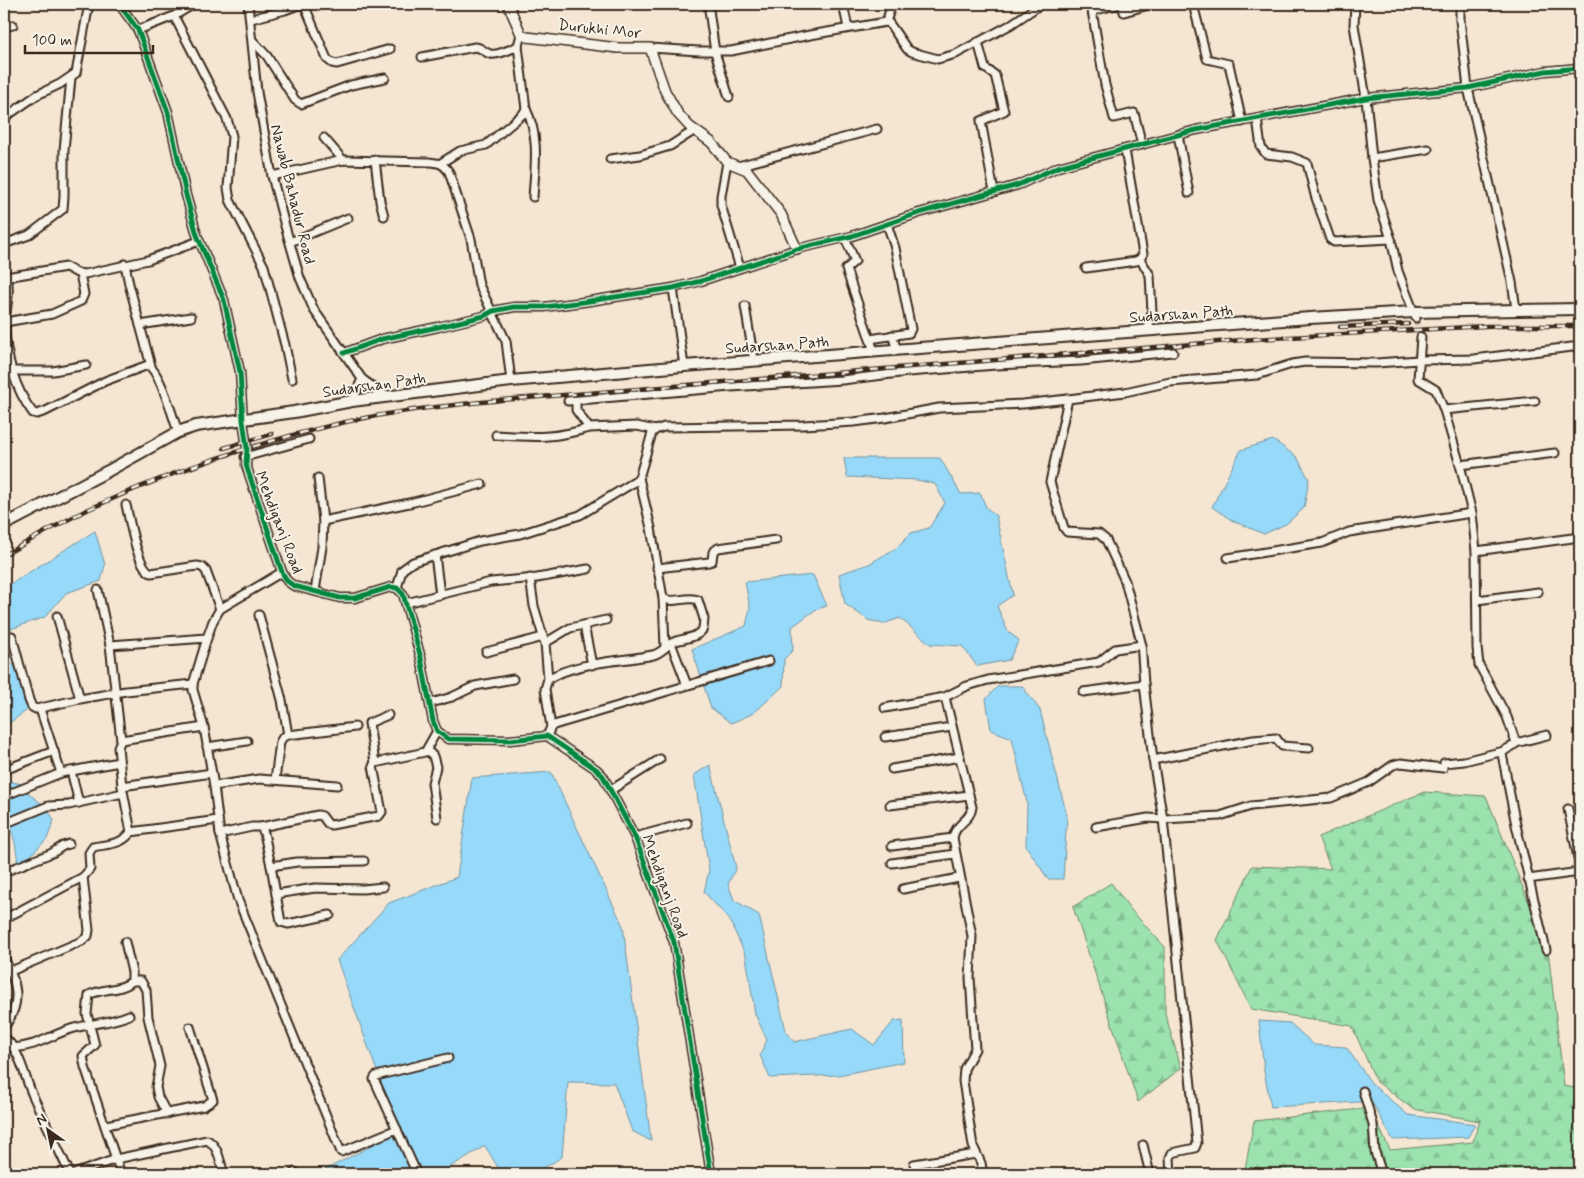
<svg xmlns="http://www.w3.org/2000/svg" width="1584" height="1178" viewBox="0 0 1584 1178" font-family="Mynerve,sans-serif">
<style>
.forest{fill:url(#forest-firs);stroke:#6b8666}
.water{fill:#97d9f9;stroke:#7293a1}
.lines{fill:none;stroke-linecap:round;stroke-linejoin:round}
.minor-tunnel{stroke:#cfc0ae;stroke-width:7;stroke-dasharray:7 3.5;stroke-linecap:butt}
.minor-casing{stroke:#3b2a1e;stroke-width:11}
.tertiary-casing{stroke:#3b2a1e;stroke-width:12}
.secondary-casing{stroke:#3b2a1e;stroke-width:14}
.minor{stroke:#f7f3e8;stroke-width:7}
.tertiary{stroke:#f7f3e8;stroke-width:9}
.secondary{stroke:#f7f3e8;stroke-width:10}
.rail-casing{stroke:#3b2a1e;stroke-width:4.5}
.rail{stroke:#f7f3e8;stroke-width:2.5;stroke-dasharray:8;stroke-linecap:butt}
.cycleway-casing{stroke:#f7f3e8;stroke-width:8}
.cycleway{stroke:#00873e;stroke-width:5}
.labels{text-anchor:middle;stroke-width:4;stroke-linejoin:round;paint-order:stroke}
.street-label{font-size:16px;fill:#3b2a1e;stroke:#f7f3e8}
</style>
<defs>
<pattern id="forest-firs" width="22" height="20" patternUnits="userSpaceOnUse" patternTransform="scale(1.25)"><rect width="22" height="20" fill="#9be2af"/><path d="M5 1l3.5 6h-7zM16 11l3.5 6h-7z" fill="#86c296"/></pattern>
</defs>
<rect width="100%" height="100%" fill="#f4e6d2"/>
<filter id="ink" filterUnits="userSpaceOnUse"><feTurbulence type="fractalNoise" baseFrequency=".02" numOctaves="2"/><feDisplacementMap in="SourceGraphic" scale="10" xChannelSelector="R" yChannelSelector="G"/><feConvolveMatrix kernelMatrix="1 2 1 2 8 2 1 2 1" color-interpolation-filters="sRGB"/></filter>
<g filter="url(#ink)">
<g class="forest">
<polygon points="1424,792 1486,796 1548,950 1564,1086 1580,1089 1580,1174 1244,1174 1254,1121 1370,1108 1390,1150 1473,1142 1480,1121 1413,1109 1376,1081 1352,1026 1251,1009 1217,940 1252,866 1331,869 1318,837"/>
<polygon points="1111,883 1131,910 1165,947 1165,1013 1181,1068 1138,1102 1073,907"/>
</g>
<g class="water">
<polygon points="1273,440 1297,457 1309,479 1304,508 1286,524 1264,534 1233,521 1212,507 1241,450"/>
<polygon points="844,458 940,458 961,494 980,493 986,507 996,516 1013,595 997,606 1008,632 1019,640 1009,660 977,666 962,646 930,644 900,618 883,624 868,620 845,604 839,574 869,564 896,548 911,533 929,528 945,503 935,484 917,480 847,477"/>
<polygon points="95,531 105,565 101,581 66,593 45,617 11,629 8,636 4,637 4,588"/>
<polygon points="813,575 827,606 815,610 792,627 793,650 784,659 783,686 754,713 731,723 711,708 692,649 746,626 750,608 745,582"/>
<polygon points="4,658 19,669 30,708 4,727"/>
<polygon points="998,686 1022,686 1040,710 1067,816 1063,879 1048,879 1026,846 1027,803 1012,738 991,730 986,699"/>
<polygon points="710,765 736,868 728,884 734,900 759,915 786,1031 794,1042 852,1029 874,1045 894,1021 903,1020 904,1062 839,1075 770,1078 760,1055 767,1040 755,1014 746,956 729,919 704,892 709,870 694,775"/>
<polygon points="551,772 623,926 651,1141 632,1131 614,1083 568,1082 562,1157 534,1174 502,1174 485,1146 450,1167 450,1174 317,1174 373,1145 397,1127 337,960 389,903 457,877 472,778"/>
<path d="M4 780 22 784 29 794 46 807 54 820 47 839 18 868C17 851 15 832 4 818Z"/>
<polygon points="1259,1021 1290,1023 1314,1045 1346,1047 1372,1084 1408,1115 1475,1124 1468,1137 1393,1140 1373,1104 1359,1102 1271,1107 1264,1071"/>
</g>
<g class="lines">
<polyline class="minor-tunnel" points="1416,318 1421,337"/>
<defs>
<g id="minor">
<polyline points="119,4 138,30 168,112 186,195 197,235 224,300 240,372 243,420 247,448 246,465 282,572 287,581 294,586 340,598 355,598 391,587 397,588 403,594 421,658 433,721 437,731 448,739 510,740 547,736 596,769 603,776 635,837 674,942 711,1174"/>
<polyline points="248,4 257,92 272,176 285,226 300,278 314,310 362,379 386,396"/>
<polyline points="304,4 327,59 332,63 337,64 390,49"/>
<polyline points="711,4 709,10 715,52 729,97"/>
<polyline points="843,4 848,28"/>
<polyline points="1089,4 1092,11 1105,85 1114,118 1134,113 1142,145"/>
<polyline points="1122,4 1124,12 1152,4"/>
<polyline points="1193,4 1207,59 1229,64 1242,122"/>
<polyline points="1355,4 1354,25 1366,98 1372,158 1378,200 1391,239 1398,271 1416,318"/>
<polyline points="1460,4 1460,20 1468,88 1512,282 1516,309"/>
<polyline points="1577,4 1580,16"/>
<polyline points="1092,11 1120,4"/>
<polyline points="174,16 227,119 232,136 228,188 230,200 264,266 285,345 292,379"/>
<polyline points="251,19 285,10 301,4"/>
<polyline points="886,22 892,4"/>
<polyline points="4,27 13,25"/>
<polyline points="138,30 174,16 194,4"/>
<polyline points="253,41 267,56 295,100 301,104 351,85 385,78"/>
<polyline points="978,42 985,68 995,75 1004,111 981,121 994,192"/>
<polyline points="650,48 699,51 731,51 810,35 886,22 889,23 907,49 912,52 938,59 956,54 1010,25 1041,4"/>
<path d="M422 57 475 47C481 47 484 52 490 54 497 56 511 49 518 46"/>
<path d="M526 109C540 137 535 167 533 197"/>
<polyline points="4,118 37,95 60,84 76,73 89,4"/>
<polyline points="1257,119 1261,147 1266,154 1292,157 1307,163 1315,195 1330,239 1334,242 1391,239"/>
<polyline points="1178,135 1189,193"/>
<polyline points="324,138 343,160"/>
<polyline points="1372,158 1428,149"/>
<polyline points="610,159 640,155 670,146 695,130"/>
<polyline points="375,160 380,201 384,216"/>
<polyline points="727,162 721,196 721,205 740,268"/>
<polyline points="441,163 460,151 486,145 523,114 526,109 518,46 521,34"/>
<polyline points="738,166 877,129"/>
<path d="M272 176 343 160 429 162C439 163 443 163 449 172L471 239 479 285 506 341 511 381"/>
<polyline points="845,238 855,261 846,269 874,351"/>
<polyline points="290,242 348,218"/>
<polyline points="4,244 29,235 63,209 64,196 64,150 71,78"/>
<polyline points="1140,259 1150,275 1152,312 1147,330"/>
<polyline points="125,264 129,284 151,366"/>
<polyline points="1086,268 1136,261 1140,259 1143,254 1125,150"/>
<path d="M4 272C13 287 5 309 5 325 5 354 15 390 33 413L37 414 46 411 105 381 148 365C160 372 173 417 178 432"/>
<polyline points="6,277 66,267 77,273 85,274 148,260 199,241"/>
<polyline points="673,288 684,366"/>
<polyline points="745,306 754,361"/>
<polyline points="5,322 52,314 81,301 84,294 80,274"/>
<polyline points="140,325 191,317"/>
<polyline points="892,335 897,350"/>
<polyline points="1421,337 1418,379 1436,390 1444,410 1460,465 1472,513 1476,551 1580,537"/>
<polyline points="870,339 909,333 911,329 895,248 887,224"/>
<polyline points="344,353 382,339 438,327 484,316 493,311 514,307 544,307 583,302 673,288 701,281 797,249 852,236 919,213 1018,185 1058,167 1196,130 1366,98 1468,88 1545,71 1580,68"/>
<polyline points="13,371 53,371 86,365"/>
<polyline points="1068,399 1050,482 1064,528 1067,532 1099,534 1106,540 1125,581 1141,642 1144,684 1153,760 1163,819 1197,1143 1195,1148 1172,1153 1170,1158 1171,1174"/>
<polyline points="352,401 362,379"/>
<polyline points="568,401 731,387 842,380 908,372 996,365 1081,361 1173,352"/>
<polyline points="576,401 576,410 589,428 637,426 655,430"/>
<polyline points="1444,410 1535,401"/>
<path d="M496 435C533 437 553 439 589 428"/>
<polyline points="245,457 309,439"/>
<polyline points="1460,465 1555,453"/>
<path d="M126 505C130 521 137 567 151 573L197 566 202 567 206 571 220 609"/>
<polyline points="323,521 414,502 482,484"/>
<path d="M1476 551 1477 648 1479 665 1507 717 1516 743C1513 748 1504 748 1502 754L1516 825 1546 950"/>
<polyline points="435,555 440,595"/>
<polyline points="1228,558 1322,543 1349,532 1472,513"/>
<polyline points="657,568 709,562 712,561 713,552 718,548 776,540"/>
<polyline points="282,572 220,609 213,621 207,638 193,684 193,690 204,727 214,786 220,834 238,900 341,1152 397,1129"/>
<polyline points="530,578 534,606 545,643 548,679"/>
<polyline points="397,588 402,570 413,562 480,541 520,534 580,515 636,481 639,478 652,433 655,430 664,427 803,425 854,422 885,418 939,408 1023,404 1068,399 1125,392 1170,382 1257,375 1292,364 1305,362 1376,363 1419,360 1474,359 1580,346"/>
<polyline points="98,590 110,645 121,740 204,727"/>
<polyline points="315,591 322,547 323,521 318,478"/>
<polyline points="663,598 665,647"/>
<polyline points="1477,600 1538,592"/>
<polyline points="406,603 491,582 537,578 588,569"/>
<polyline points="259,615 282,700 288,735"/>
<polyline points="57,616 80,699"/>
<polyline points="584,625 592,665"/>
<polyline points="12,636 29,700 32,707 36,709 80,699 126,691 193,684"/>
<polyline points="545,643 570,628 606,620"/>
<polyline points="671,643 687,685"/>
<polyline points="110,645 207,638"/>
<polyline points="486,652 543,637"/>
<polyline points="1083,692 1144,684"/>
<path d="M945 697 972 807C971 821 955 823 953 838L972 936 970 978 975 1049 964 1069 963 1081 973 1146 981 1163 983 1174"/>
<polyline points="431,703 452,697 475,686 513,679"/>
<polyline points="885,708 945,697 967,686 988,680 1099,662 1115,649 1142,645"/>
<polyline points="40,709 61,773"/>
<path d="M551 727 545 689 548 679C578 661 620 662 653 655 662 653 667 644 676 641 685 638 697 638 703 629L704 619 698 600C687 595 673 605 663 598L651 528 639 478"/>
<polyline points="547,736 551,727 554,725 769,661"/>
<polyline points="885,737 952,727"/>
<polyline points="121,740 118,747 122,786"/>
<polyline points="1516,743 1547,735"/>
<polyline points="207,747 247,741"/>
<polyline points="427,750 433,756 436,767 432,783 437,818"/>
<polyline points="1153,760 1253,740 1276,738 1282,746 1309,748"/>
<polyline points="375,763 369,723 388,715"/>
<polyline points="1444,763 1464,761 1504,751"/>
<polyline points="892,769 960,757"/>
<polyline points="4,770 54,751"/>
<polyline points="71,771 79,803"/>
<polyline points="275,780 280,742 283,737 288,735 355,727"/>
<polyline points="214,786 259,779 337,785"/>
<polyline points="611,790 660,759"/>
<polyline points="4,796 61,773 119,762"/>
<polyline points="890,805 969,795"/>
<polyline points="1568,809 1580,868"/>
<polyline points="4,824 48,806 69,805 123,793"/>
<polyline points="261,827 318,815 322,816 328,824 331,825 379,816 382,812 373,766 375,763 425,752 437,731"/>
<polyline points="1096,827 1148,818 1163,819 1220,816 1251,806 1331,798 1369,782 1393,765 1401,763 1443,768"/>
<polyline points="131,832 218,820"/>
<polyline points="220,834 252,827 261,827 264,833 271,866 281,922 288,924 330,915"/>
<polyline points="635,837 687,823"/>
<polyline points="892,846 953,838"/>
<polyline points="892,863 955,854"/>
<polyline points="271,866 297,862 364,861"/>
<polyline points="4,872 52,853 63,846 69,844"/>
<polyline points="1528,879 1580,872"/>
<polyline points="903,889 959,878"/>
<polyline points="276,894 315,888 363,889 383,887"/>
<path d="M4 919 83 877 90 869 89 853 93 847C107 844 122 845 131 832L122 786 212 773"/>
<path d="M4 958C17 983 23 1003 4 1027"/>
<polyline points="11,971 82,941 88,936 89,930 83,877"/>
<polyline points="132,981 141,981 146,990 148,1017 160,1066 156,1087 158,1097 167,1114"/>
<path d="M4 1037C21 1051 24 1077 33 1096 45 1122 58 1148 70 1174"/>
<path d="M13 1048C38 1046 47 1037 68 1030 88 1023 109 1024 129 1015"/>
<polyline points="1363,1091 1373,1124 1375,1152 1382,1174"/>
<polyline points="106,1125 204,1106 213,1100 190,1027"/>
<polyline points="1143,1145 1150,1174"/>
<polyline points="914,1164 976,1154"/>
<polyline points="295,1172 296,1174"/>
<path d="M74 1174 116 1159 207 1140C219 1146 220 1163 224 1174"/>
<path d="M121 1174 85 1067 83 1056 95 1045 87 1014 89 995C102 988 122 991 132 981V972L125 942"/>
<polyline points="417,1174 374,1079 376,1076 448,1058"/>
</g>
<polyline id="tertiary" points="508,4 521,34 527,37 618,48 650,48 665,91 678,114 690,127 711,142 727,162 747,170 781,214 797,249"/>
<polyline id="secondary" points="4,525 108,471 178,432 196,426 294,412 352,401 511,381 684,366 1310,318 1414,312 1580,309"/>
</defs>
<use href="#minor" class="minor-casing"/>
<use href="#tertiary" class="tertiary-casing"/>
<use href="#secondary" class="secondary-casing"/>
<use href="#minor" class="minor"/>
<use href="#tertiary" class="tertiary"/>
<use href="#secondary" class="secondary"/>
<defs>
<g id="rail">
<polyline points="1340,327 1408,324"/>
<polyline points="224,448 272,434"/>
<path d="M4 555C31 540 58 524 87 510 167 473 251 444 337 424 390 411 446 406 501 400L1255 339 1486 326H1580"/>
</g>
</defs>
<use href="#rail" class="rail-casing"/>
<use href="#rail" class="rail"/>
<defs>
<g id="cycleway">
<polyline points="119,4 138,30 168,112 186,195 197,235 224,300 240,372 243,420 247,448 246,465 282,572 287,581 294,586 340,598 355,598 391,587 397,588 403,594 421,658 433,721 437,731 448,739 510,740 547,736 596,769 603,776 635,837 674,942 711,1174"/>
<polyline points="344,353 382,339 438,327 484,316 493,311 514,307 544,307 583,302 673,288 701,281 797,249 852,236 919,213 1018,185 1058,167 1196,130 1366,98 1468,88 1545,71 1580,68"/>
</g>
</defs>
<use href="#cycleway" class="cycleway-casing"/>
<use href="#cycleway" class="cycleway"/>
</g>
</g>
<g class="labels">
<g class="street-label">
<text transform="translate(600 28) rotate(6)" y="6">Durukhi Mor</text>
<text transform="translate(294 194) rotate(76)" y="6">Nawab Bahadur Road</text>
<text transform="translate(1181 313) rotate(-4)" y="6">Sudarshan Path</text>
<text transform="translate(777 344) rotate(-4)" y="6">Sudarshan Path</text>
<text transform="translate(374 384) rotate(-8)" y="6">Sudarshan Path</text>
<text transform="translate(280 522) rotate(69)" y="6">Mehdiganj Road</text>
<text transform="translate(666 886) rotate(70)" y="6">Mehdiganj Road</text>
</g>
</g>
<rect width="1584" height="1178" fill="none" stroke="#f7f3e8" stroke-width="20"/>
<rect x="10" y="10" width="1564" height="1158" fill="none" stroke="#3b2a1e" stroke-width="2" filter="url(#ink)"/>
<g transform="translate(48 1130) rotate(327)" stroke="#f7f3e8" stroke-width="4" paint-order="stroke">
<path d="M0-4L9 19L0 12L-9 19Z" fill="#3b2a1e"/>
<text y="-8" font-size="14" font-weight="bold" text-anchor="middle" fill="#3b2a1e">N</text>
</g>
<path d="M25 45v8h128v-8" fill="none" stroke="#3b2a1e" stroke-width="2.5"/>
<text x="32" y="45" font-size="15" fill="#3b2a1e" stroke="#f7f3e8" stroke-width="4" paint-order="stroke">100 m</text>
</svg>
